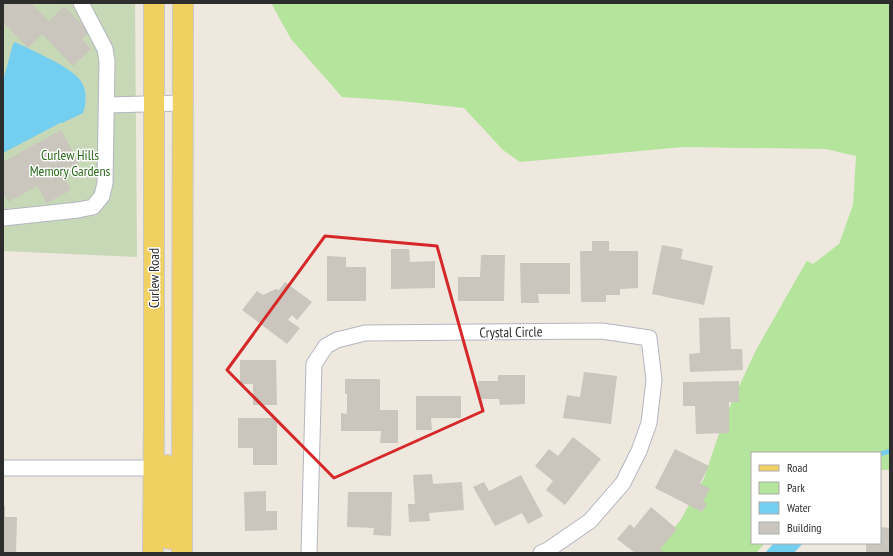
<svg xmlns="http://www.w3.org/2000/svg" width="893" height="556" viewBox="0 0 893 556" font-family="'PT Sans Narrow',sans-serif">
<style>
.green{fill:#b5e49c}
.cemetery{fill:#c7d8b7}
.water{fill:#74ceef}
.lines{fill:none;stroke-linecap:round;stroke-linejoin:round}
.stream{stroke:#74ceef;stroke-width:4.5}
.building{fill:#cac6be}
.minor-casing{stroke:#b3b6c0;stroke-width:17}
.major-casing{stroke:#c8c8c8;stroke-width:22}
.minor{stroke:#fff;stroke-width:15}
.major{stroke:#f1d062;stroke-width:20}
.marked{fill:none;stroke:#d62828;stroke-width:3;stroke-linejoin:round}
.labels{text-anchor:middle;stroke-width:3;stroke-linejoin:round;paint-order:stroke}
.park-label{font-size:14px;fill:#2b6b1b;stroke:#fff}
.street-label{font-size:14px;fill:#2d2d2d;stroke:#fff}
</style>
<rect width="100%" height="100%" fill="#eee8df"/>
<polygon class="green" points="271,3 890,3 890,470 880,470 880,453 752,453 752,543 765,543 756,553 653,553 680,521 704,478 724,419 756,350 806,262 807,261 813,264 839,244 853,205 856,156 826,149 683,147 520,162 503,150 464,108 401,101 342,97 291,39"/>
<polygon class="cemetery" points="3,3 135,3 137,257 3,251"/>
<g class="water">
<path d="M15 42C29 49 73 68 80 80 87 89 87 102 83 113L62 123H60L3 153V81L13 44Z"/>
<polygon points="774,543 803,543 794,553 765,553"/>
</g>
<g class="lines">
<polyline class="stream" points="880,454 890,451"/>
</g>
<g class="building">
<polygon points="3,3 31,3 49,21 64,6 89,32 82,39 91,49 73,66 42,34 28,48 3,22"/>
<polygon points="61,130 79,163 61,172 71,190 47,203 37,186 8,202 3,193 3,162"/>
<polygon points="592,241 609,241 609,251 638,251 638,288 620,289 620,295 606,295 606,302 581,302 580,251 592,251"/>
<polygon points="662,245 683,249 681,259 713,266 704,305 652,294"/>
<polygon points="391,249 409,249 410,262 435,261 435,288 391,289"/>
<polygon points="481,255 505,255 504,301 458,301 458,277 480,277"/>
<polygon points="327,256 346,257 346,267 366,267 366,301 327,301"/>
<polygon points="520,263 570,263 570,294 538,294 539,303 521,303"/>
<polygon points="285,282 312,302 297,320 292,315 288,320 300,328 287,344 242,310 257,291 263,295 276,289 279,290"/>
<polygon points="730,317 731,349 742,349 743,370 690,372 689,354 700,353 699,318"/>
<polygon points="240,360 276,360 277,405 253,405 253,384 240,384"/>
<polygon points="584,372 617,376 611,424 563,418 567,395 580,397"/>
<polygon points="498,375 525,375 525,404 500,405 499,399 478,399 478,381 498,381"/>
<polygon points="345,379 380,379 380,410 398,410 398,443 380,443 381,431 341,431 341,413 347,414 347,394 345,394"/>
<polygon points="739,381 739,402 729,402 729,433 696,434 695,406 683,406 683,382"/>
<polygon points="416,396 461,396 461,418 431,418 432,430 416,430"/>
<polygon points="238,418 277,418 277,465 253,465 253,448 238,448"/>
<polygon points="573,437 601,459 565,505 546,490 553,481 535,466 549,449 558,456"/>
<polygon points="675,449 709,466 700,483 710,489 703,502 707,504 702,512 655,488"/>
<polygon points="432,474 433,484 462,482 464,510 429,513 430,521 409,522 408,504 415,504 413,475"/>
<polygon points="521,475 543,516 528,524 522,513 495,526 473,487 484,482 489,491"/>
<polygon points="266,491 266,511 277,511 277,530 245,531 244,492"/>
<polygon points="348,492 392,492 391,536 373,535 374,528 347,527"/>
<polygon points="3,506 5,506 5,517 17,517 16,553 3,553"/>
<polygon points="651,507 677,529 660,549 665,553 635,553 617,539 630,524 634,528"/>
<polygon points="880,527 890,528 890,553 866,553 866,543 880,543"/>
</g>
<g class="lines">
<defs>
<g id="minor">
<polyline points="107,105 183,103"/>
<polyline points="3,218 78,210 93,207 102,196 105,183 107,61 105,49 81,3"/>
<polyline points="3,468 154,468"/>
<polyline points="309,553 314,364 326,346 337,340 365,333 602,331 649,338 654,380 649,423 639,451 623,483 590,521 548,550 541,553"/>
</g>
<g id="major">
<polyline points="167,465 169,539"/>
<polyline points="153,553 154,408 154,3"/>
<polyline points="182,553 183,3"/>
</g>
</defs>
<use href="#minor" class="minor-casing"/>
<use href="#major" class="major-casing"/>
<use href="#minor" class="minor"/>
<use href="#major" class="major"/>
</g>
<path class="marked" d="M325 236 437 246 483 411 334 478 227 370Z"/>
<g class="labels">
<g class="park-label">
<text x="70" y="160">Curlew Hills<tspan x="70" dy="16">Memory Gardens</tspan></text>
</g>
<g class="street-label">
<text transform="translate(154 278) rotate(-90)" y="5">Curlew Road</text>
<text transform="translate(511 332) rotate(-1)" y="5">Crystal Circle</text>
</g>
</g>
<rect width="893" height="556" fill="none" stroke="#2d2d2d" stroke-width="8"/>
<rect x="751" y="452" width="130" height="92" fill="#ffffff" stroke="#ababab"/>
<rect x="759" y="465" width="20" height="6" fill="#f1d062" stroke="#ababab"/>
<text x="787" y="472" font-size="12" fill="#2d2d2d">Road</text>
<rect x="759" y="482" width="20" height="12" fill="#b5e49c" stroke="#ababab"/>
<text x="787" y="492" font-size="12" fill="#2d2d2d">Park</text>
<rect x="759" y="502" width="20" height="12" fill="#74ceef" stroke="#ababab"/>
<text x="787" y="512" font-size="12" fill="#2d2d2d">Water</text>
<rect x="759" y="522" width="20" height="12" fill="#cac6be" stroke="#ababab"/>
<text x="787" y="532" font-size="12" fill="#2d2d2d">Building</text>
</svg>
